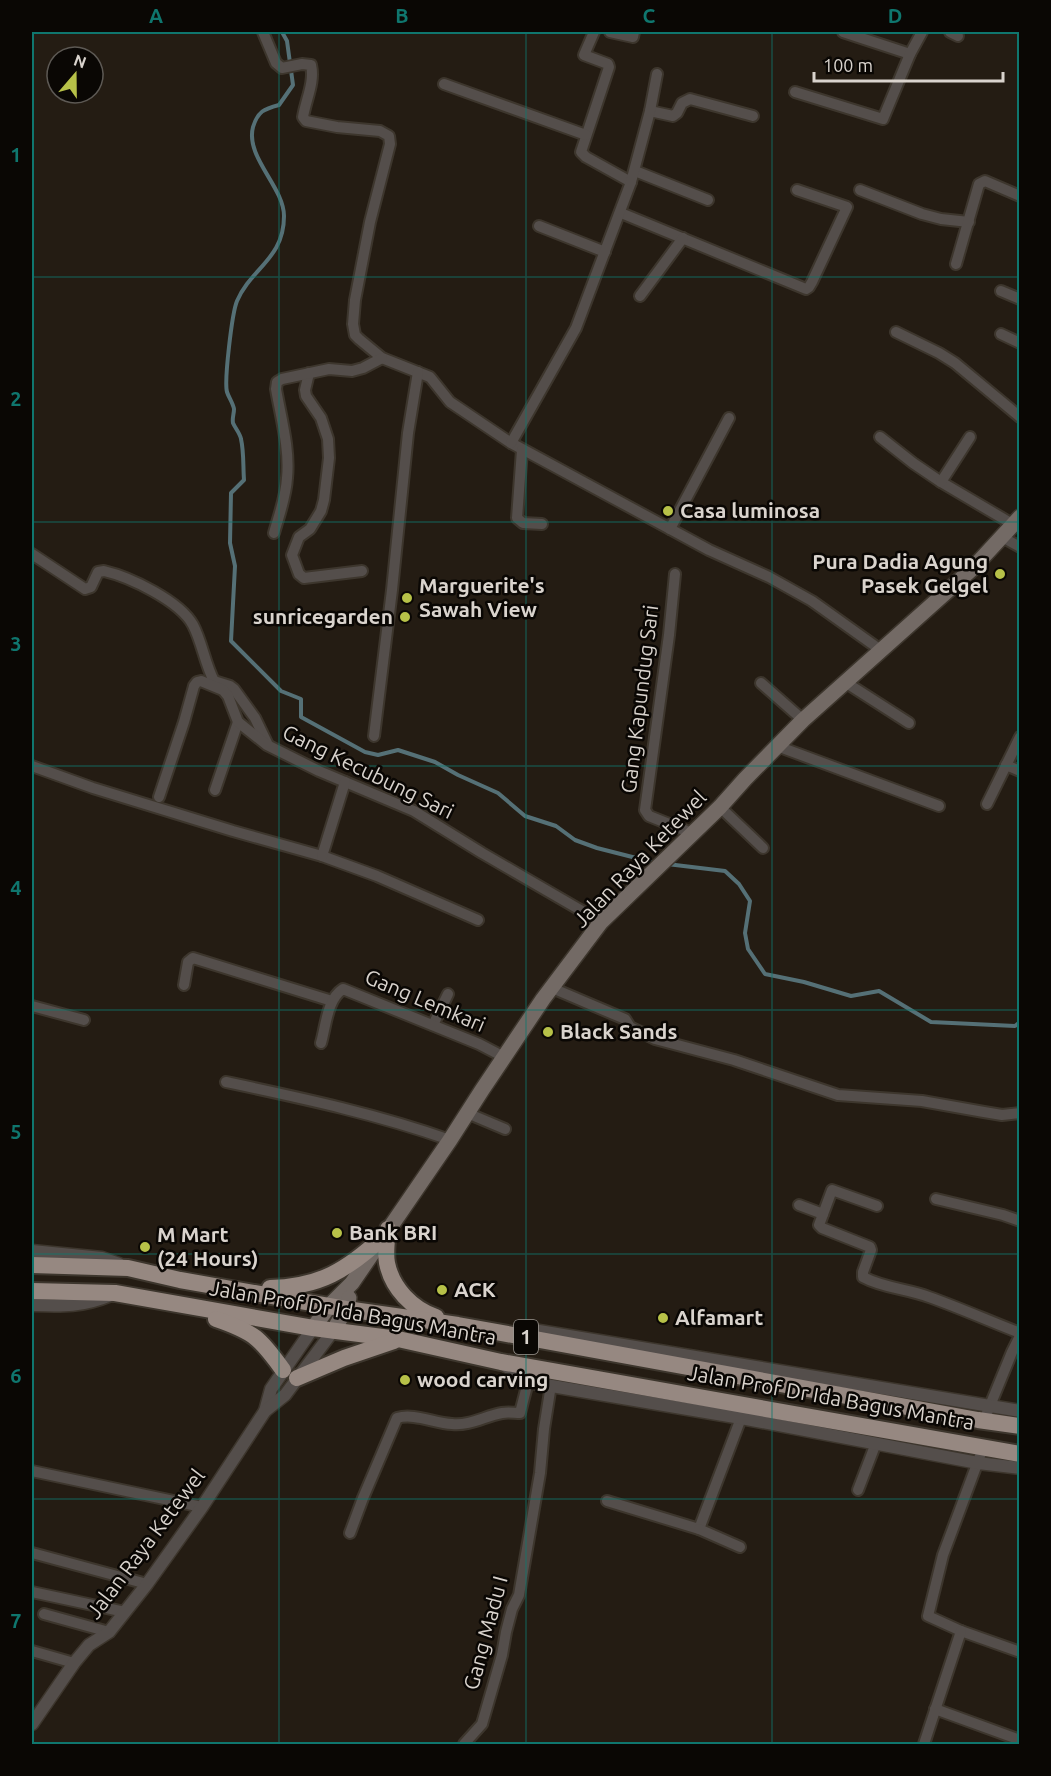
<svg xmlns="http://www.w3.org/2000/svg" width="1051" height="1776" viewBox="0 0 1051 1776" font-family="Ubuntu,sans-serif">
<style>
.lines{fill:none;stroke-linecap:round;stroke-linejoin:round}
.stream{stroke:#557076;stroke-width:4}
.minor-casing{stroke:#3d362d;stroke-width:14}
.tertiary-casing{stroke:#3d362d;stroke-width:15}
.secondary-casing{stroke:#3d362d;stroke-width:18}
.trunk-casing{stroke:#3d362d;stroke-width:20}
.minor{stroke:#544e4b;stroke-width:10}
.tertiary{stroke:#544e4b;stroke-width:12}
.secondary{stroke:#736a65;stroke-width:15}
.trunk{stroke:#968881;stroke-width:16}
.grid{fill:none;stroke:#0f766e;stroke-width:1.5;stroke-opacity:0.55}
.poi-dot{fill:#b7c148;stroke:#0a0704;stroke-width:2}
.labels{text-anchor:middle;stroke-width:5;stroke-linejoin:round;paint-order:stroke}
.shield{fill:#0a0704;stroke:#9b9691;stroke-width:1.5}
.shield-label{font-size:20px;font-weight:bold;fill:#d9d3cd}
.poi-label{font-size:21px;font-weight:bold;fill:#d9d3cd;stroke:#0a0704;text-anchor:start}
.street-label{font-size:21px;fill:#d9d3cd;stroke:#0a0704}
.neatline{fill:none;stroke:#0f766e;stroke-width:2}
.grid-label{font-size:20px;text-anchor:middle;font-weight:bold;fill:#0f766e}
</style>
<rect width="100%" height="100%" fill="#241c13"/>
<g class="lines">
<g class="stream">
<path d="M282 32 287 41 293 85 279 105C264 109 258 111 253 127 245 157 284 187 284 216 284 259 251 268 237 301 232 313 224 381 227 392 229 398 233 403 234 409 234 414 232 418 233 423 235 428 240 433 241 439 244 452 243 467 244 480L231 493 230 543 235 566 231 641 281 691 301 699V717L365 752 378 755 398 750 435 762 458 775 498 793 525 816 556 826 575 840 597 848 656 863"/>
<polyline points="667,864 725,871 739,884 750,901 745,933 748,949 765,974 804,982 851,996 879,991 931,1022 1015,1026 1020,1022"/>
</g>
<defs>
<g id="minor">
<path d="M263 32 276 63 282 68 302 64 311 65C315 82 306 99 303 117L306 121 337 127 380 131 389 136 390 144 370 222 355 300 353 324 355 335 359 339 382 358 430 377 450 402 511 443 709 550 769 577 812 601 882 651"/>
<polyline points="594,32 584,55 608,64 609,67 581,152 586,157 631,182"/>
<polyline points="610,32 633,37 634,32"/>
<polyline points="843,32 910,54"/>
<polyline points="950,32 958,36"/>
<polyline points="444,84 586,135"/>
<polyline points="795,92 883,119 910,54 922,32"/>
<polyline points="650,111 673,116 677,113 682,103 690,99 753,116"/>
<polyline points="635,171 708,200"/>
<polyline points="860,190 922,214 941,219 969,222"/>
<polyline points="621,213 806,289 809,287 812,282 847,207 797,190"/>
<polyline points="539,226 605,252"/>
<polyline points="956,264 979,184 985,181 1020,196"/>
<polyline points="1001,291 1020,299"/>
<polyline points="640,296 683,238"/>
<polyline points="896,332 939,353 955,363 1020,417"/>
<polyline points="1001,334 1020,343"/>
<polyline points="309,373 305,390 306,396 321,418 328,439 329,458 324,500 321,511 310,529 299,537 292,555 299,574 304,578 362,571"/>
<polyline points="880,437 913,463 941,482 1014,525"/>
<polyline points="511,443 576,328 631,182 650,111 657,74"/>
<polyline points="522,450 517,518 523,523 542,524"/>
<polyline points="941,482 970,437"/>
<polyline points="670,529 729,418"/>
<path d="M274 533C279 515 286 497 287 478 290 449 281 418 276 389L277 382 282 379 329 369 352 371 363 368 382 358"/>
<polyline points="1002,537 1020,547"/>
<path d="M32 554 85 589 91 587 98 572 104 571C130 577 180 601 193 625 202 642 205 664 214 681L230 686 234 689 255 718 267 743"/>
<polyline points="675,574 669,635 645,810 649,816 694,834"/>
<polyline points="845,682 909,723"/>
<polyline points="761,683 803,720"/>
<polyline points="374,736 392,590 408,433 418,372"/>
<polyline points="777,746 939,806"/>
<polyline points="1006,765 1020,771"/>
<polyline points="32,766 93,788 233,831 322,856 377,876 478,920"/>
<polyline points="215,790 238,722"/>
<polyline points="159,797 184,722 194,686 197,682 201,681 223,690 228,696 238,722 267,745 319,771 414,811 482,853 601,922"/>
<polyline points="987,804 1020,737"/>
<polyline points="720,807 763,848"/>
<polyline points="322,856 345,782"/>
<polyline points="184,985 188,962 193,958 332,1001"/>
<polyline points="552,988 625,1019 630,1027 655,1039 734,1060 838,1095 922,1101 984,1112 1002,1115 1020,1113"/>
<polyline points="32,1006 84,1020"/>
<polyline points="433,1025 448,994"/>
<path d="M321 1043C326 1026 327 999 343 989L479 1044 504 1057"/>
<path d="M226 1082C301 1098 377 1114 450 1140"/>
<polyline points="467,1113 505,1129"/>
<polyline points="936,1199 1003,1215 1020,1221"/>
<polyline points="799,1205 823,1214"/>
<path d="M877 1206 832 1190 819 1225 822 1228 870 1247 871 1250 863 1272V1277C883 1288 908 1289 929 1297 960 1308 989 1321 1020 1333"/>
<polyline points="987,1413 1012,1352 1020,1336"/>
<polyline points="983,1448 943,1555 928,1616 961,1631 1020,1652"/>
<polyline points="32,1471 202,1507"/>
<polyline points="858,1490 876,1443"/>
<polyline points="607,1501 699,1529 741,1418"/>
<polyline points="699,1529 740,1547"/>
<path d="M350 1533 363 1498 397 1418C414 1413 434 1423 452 1424 470 1426 485 1416 502 1413 508 1412 514 1413 520 1413L528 1382"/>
<polyline points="32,1553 147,1584"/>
<polyline points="32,1592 125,1612"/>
<polyline points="44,1614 109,1632"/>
<polyline points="32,1651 74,1663"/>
<polyline points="935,1709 1020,1740"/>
<polyline points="464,1744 482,1724 502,1655 506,1632 512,1609 519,1595 540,1473 544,1429 551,1385"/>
<polyline points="924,1744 961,1631"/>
</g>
<g id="tertiary">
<polyline points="32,1251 102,1258 119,1264"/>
<path d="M32 1305C62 1306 82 1307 111 1295"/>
<polyline points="520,1330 533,1330 1020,1411"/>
<polyline points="503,1364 528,1382 741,1418 978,1463 1020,1468"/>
<polyline points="265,1411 271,1389 313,1328"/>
<polyline points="32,1724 74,1663 89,1645 109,1632 147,1584 202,1507 265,1411 285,1395 333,1331"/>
</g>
<g id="secondary">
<polyline points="313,1328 330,1305 352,1283 450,1140 482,1090 543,999 601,922 720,807 745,779 803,720 972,569 1020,517"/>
<polyline points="333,1331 346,1309 349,1298"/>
</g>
<g id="trunk">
<path d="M388 1229C387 1240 385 1253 387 1263 392 1288 412 1309 436 1317"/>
<polyline points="32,1265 128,1268 180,1280 346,1309 458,1325 978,1420 1020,1426"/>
<path d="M270 1288C320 1287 347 1270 383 1237"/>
<polyline points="32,1291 115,1293 313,1328 398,1339 501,1362 1020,1454"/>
<path d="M216 1319C254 1332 260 1338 283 1370"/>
<polyline points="297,1378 344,1358 394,1341"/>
</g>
</defs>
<use href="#minor" class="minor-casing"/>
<use href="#tertiary" class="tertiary-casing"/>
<use href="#secondary" class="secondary-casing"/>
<use href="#trunk" class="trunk-casing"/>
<use href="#minor" class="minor"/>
<use href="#tertiary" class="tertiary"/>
<use href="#secondary" class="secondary"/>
<use href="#trunk" class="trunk"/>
</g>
<path class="grid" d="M279 32V1744M526 32V1744M772 32V1744M32 277H1020M32 522H1020M32 766H1020M32 1010H1020M32 1254H1020M32 1499H1020"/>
<g class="poi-dot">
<circle cx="668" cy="511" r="6"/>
<circle cx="1000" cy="574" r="6"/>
<circle cx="407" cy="598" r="6"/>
<circle cx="405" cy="617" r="6"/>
<circle cx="548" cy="1032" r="6"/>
<circle cx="337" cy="1233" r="6"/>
<circle cx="145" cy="1247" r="6"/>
<circle cx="442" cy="1290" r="6"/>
<circle cx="663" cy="1318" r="6"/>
<circle cx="405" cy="1380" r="6"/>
</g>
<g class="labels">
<rect class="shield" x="514" y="1320" width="24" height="34" rx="4.5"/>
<g class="shield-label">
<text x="526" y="1344">1</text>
</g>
<g class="poi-label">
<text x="680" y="518">Casa luminosa</text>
<text x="988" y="569" text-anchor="end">Pura Dadia Agung<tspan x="988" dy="24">Pasek Gelgel</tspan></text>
<text x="419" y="593">Marguerite's<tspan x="419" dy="24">Sawah View</tspan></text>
<text x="393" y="624" text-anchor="end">sunricegarden</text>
<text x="560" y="1039">Black Sands</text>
<text x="349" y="1240">Bank BRI</text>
<text x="157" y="1242">M Mart<tspan x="157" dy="24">(24 Hours)</tspan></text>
<text x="454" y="1297">ACK</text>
<text x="675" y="1325">Alfamart</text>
<text x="417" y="1387">wood carving</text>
</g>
<g class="street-label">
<text transform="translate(640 699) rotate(-83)" y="7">Gang Kapundug Sari</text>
<text transform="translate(368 772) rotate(26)" y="7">Gang Kecubung Sari</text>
<text transform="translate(640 859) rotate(-46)" y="7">Jalan Raya Ketewel</text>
<text transform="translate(425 1001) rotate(23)" y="7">Gang Lemkari</text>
<text transform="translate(353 1313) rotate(10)" y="7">Jalan Prof Dr Ida Bagus Mantra</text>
<text transform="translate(831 1398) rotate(10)" y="7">Jalan Prof Dr Ida Bagus Mantra</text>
<text transform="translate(146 1544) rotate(-53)" y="7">Jalan Raya Ketewel</text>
<text transform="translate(486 1633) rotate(-75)" y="7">Gang Madu I</text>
</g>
</g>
<rect width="1051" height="1776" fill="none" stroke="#0a0704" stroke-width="66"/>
<g transform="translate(75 75) rotate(20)"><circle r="28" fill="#0a0704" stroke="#5d5954" stroke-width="1.5"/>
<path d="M0-4.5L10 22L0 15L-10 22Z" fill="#b7c148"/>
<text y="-9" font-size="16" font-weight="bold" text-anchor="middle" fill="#d9d3cd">N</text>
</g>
<path d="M814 72v9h189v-9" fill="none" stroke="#d9d3cd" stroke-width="3"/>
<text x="823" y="72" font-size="18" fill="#d9d3cd" stroke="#0a0704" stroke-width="4.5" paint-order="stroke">100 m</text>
<rect x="33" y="33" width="985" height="1710" class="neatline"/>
<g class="grid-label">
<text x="156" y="23">A</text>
<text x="402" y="23">B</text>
<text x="649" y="23">C</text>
<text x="895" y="23">D</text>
<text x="16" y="162">1</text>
<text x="16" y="406">2</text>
<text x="16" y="651">3</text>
<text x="16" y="895">4</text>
<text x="16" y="1139">5</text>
<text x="16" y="1383">6</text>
<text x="16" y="1628">7</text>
</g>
</svg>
